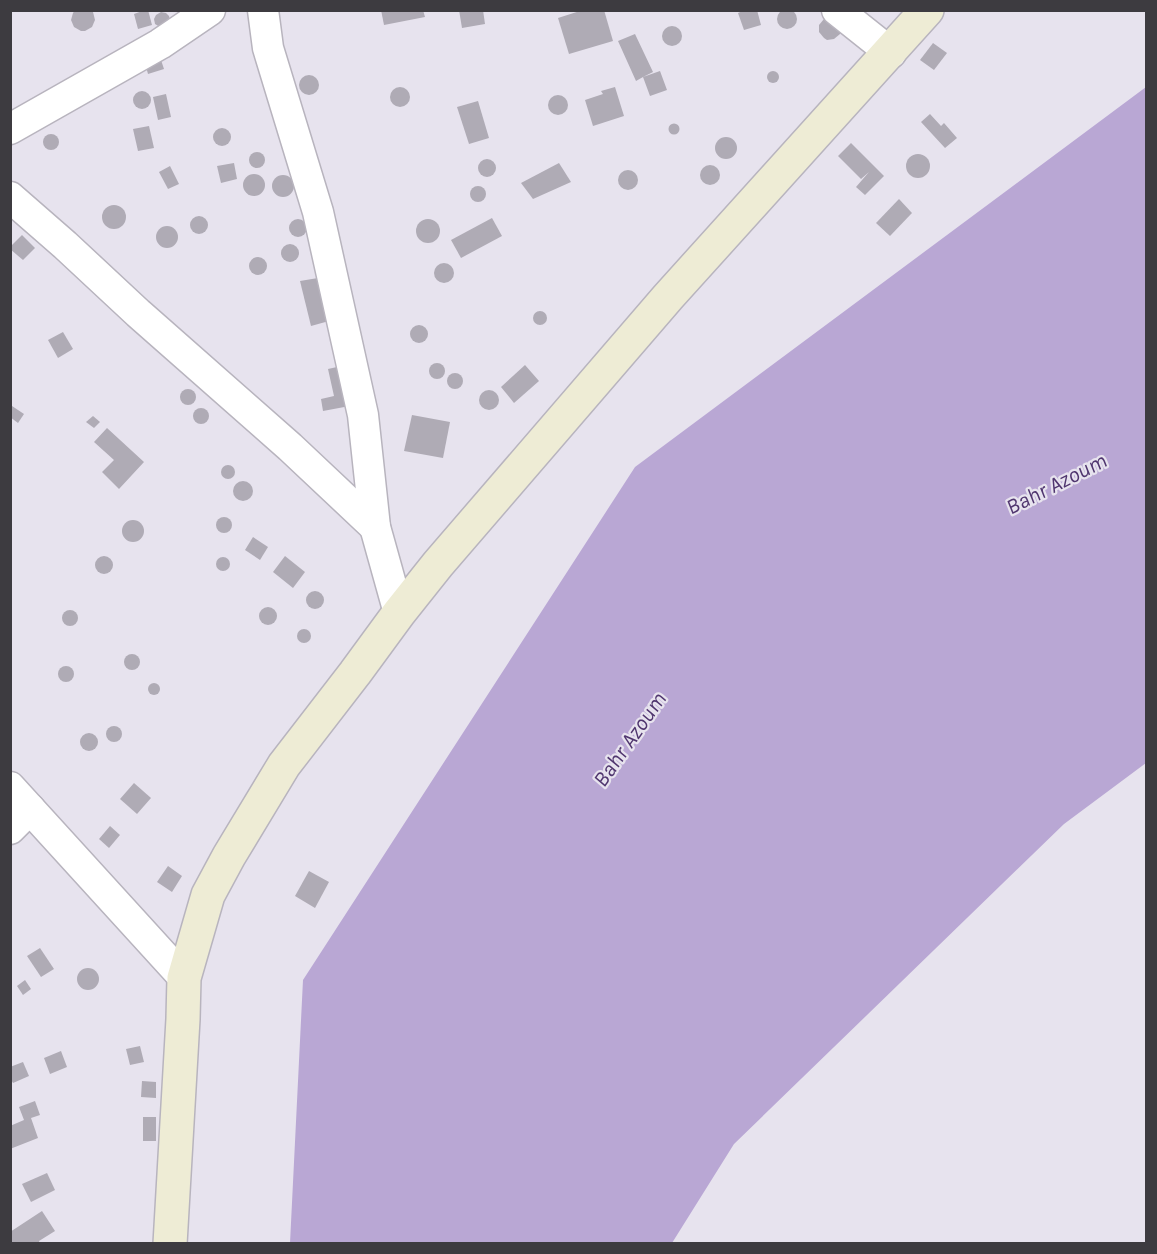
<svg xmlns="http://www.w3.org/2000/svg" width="1157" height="1254" viewBox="0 0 1157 1254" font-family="Karla,sans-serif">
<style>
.water{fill:#b9a7d4}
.building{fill:#afabb5}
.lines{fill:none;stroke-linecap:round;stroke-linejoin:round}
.street-casing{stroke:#b8b4be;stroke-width:33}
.secondary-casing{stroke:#b8b4be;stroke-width:36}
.street{stroke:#fff;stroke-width:30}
.secondary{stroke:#eeecd5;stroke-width:33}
.labels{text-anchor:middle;stroke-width:4.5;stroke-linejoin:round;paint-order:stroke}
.water-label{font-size:22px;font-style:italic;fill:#50366f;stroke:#e7e3ee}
</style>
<rect width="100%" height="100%" fill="#e7e3ee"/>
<polygon class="water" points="1146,87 1146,763 1064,824 734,1144 672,1243 290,1243 303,980 635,467"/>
<g class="building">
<circle cx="787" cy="19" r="10"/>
<polygon points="75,10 91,10 93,12 95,20 92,27 85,31 81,31 74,27 71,20 73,13"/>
<polygon points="145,10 148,10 152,25 138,29 134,14"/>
<polygon points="381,10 423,10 425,17 384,25"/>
<polygon points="459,10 483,10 485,24 462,28"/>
<polygon points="583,10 604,10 613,41 569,54 558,18"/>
<polygon points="745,10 757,10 761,25 744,30 738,13"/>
<polygon points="161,12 166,13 169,16 170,22 160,27 155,24 154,19 156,15"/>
<polygon points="830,18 841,27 840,34 834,39 827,40 824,38 819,32 819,25 824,19"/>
<circle cx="672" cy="36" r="10"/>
<polygon points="635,34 653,72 643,77 660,71 667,90 650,96 643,77 636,81 618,41"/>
<polygon points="933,43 947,53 934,70 920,60"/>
<polygon points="158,51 164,69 148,74 143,56"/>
<circle cx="773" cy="77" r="6"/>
<circle cx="309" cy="85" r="10"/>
<polygon points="615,87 624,116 593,126 585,100 603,94 601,91"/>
<circle cx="400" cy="97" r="10"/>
<circle cx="142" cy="100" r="9"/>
<polygon points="166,94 171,117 158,120 153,97"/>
<circle cx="558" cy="105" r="10"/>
<polygon points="478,101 489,138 469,144 457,107"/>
<polygon points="930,114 941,126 944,123 957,138 945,148 921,122"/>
<circle cx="674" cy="129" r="5.5"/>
<polygon points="149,126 154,148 138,151 133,129"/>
<circle cx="222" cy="137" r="9"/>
<circle cx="51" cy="142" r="8"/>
<circle cx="726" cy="148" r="11"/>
<polygon points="851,143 884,176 865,195 856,187 869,172 861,179 838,156"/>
<circle cx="257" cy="160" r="8"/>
<circle cx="918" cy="166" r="12"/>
<circle cx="487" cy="168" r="9"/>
<polygon points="234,163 237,179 221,183 217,166"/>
<polygon points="559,163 571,182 533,199 521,183"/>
<circle cx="710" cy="175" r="10"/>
<polygon points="170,166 179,184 168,189 159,172"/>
<circle cx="628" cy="180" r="10"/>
<circle cx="254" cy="185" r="11"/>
<circle cx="283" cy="186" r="11"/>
<circle cx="478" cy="194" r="8"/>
<polygon points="899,199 912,213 890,236 876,223"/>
<circle cx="114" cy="217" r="12"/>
<circle cx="199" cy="225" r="9"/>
<polygon points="492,218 502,236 461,258 451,240"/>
<circle cx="428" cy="231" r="12"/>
<circle cx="298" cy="228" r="9"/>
<circle cx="167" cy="237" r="11"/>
<polygon points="22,235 35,248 23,260 10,249 10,247"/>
<circle cx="290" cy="253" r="9"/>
<circle cx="258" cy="266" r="9"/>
<circle cx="444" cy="273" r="10"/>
<polygon points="318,278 329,321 311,326 300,281"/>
<circle cx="540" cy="318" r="7"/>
<circle cx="419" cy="334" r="9"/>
<polygon points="63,332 73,349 58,358 48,340"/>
<circle cx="437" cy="371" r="8"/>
<polygon points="346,365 355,405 323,411 321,399 334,396 328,369"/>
<polygon points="525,365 539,381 514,403 501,387"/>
<circle cx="455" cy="381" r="8"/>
<circle cx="188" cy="397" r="8"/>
<circle cx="489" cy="400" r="10"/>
<polygon points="12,406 24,414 18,423 10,417 10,409"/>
<circle cx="201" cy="416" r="8"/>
<polygon points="412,415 450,422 443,458 404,451"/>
<polygon points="93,416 100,422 94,428 86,422"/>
<polygon points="107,428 144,462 119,489 102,472 114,460 94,442"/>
<circle cx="228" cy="472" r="7"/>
<circle cx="243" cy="491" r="10"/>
<circle cx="224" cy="525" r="8"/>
<circle cx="133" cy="531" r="11"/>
<polygon points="253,537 268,547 260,560 245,550"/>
<polygon points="285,556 305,572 293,588 273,572"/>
<circle cx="104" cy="565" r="9"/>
<circle cx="223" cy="564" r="7"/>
<circle cx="315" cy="600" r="9"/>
<circle cx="268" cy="616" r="9"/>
<circle cx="70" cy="618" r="8"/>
<circle cx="304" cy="636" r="7"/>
<circle cx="132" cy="662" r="8"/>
<circle cx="66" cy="674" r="8"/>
<circle cx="154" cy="689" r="6"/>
<circle cx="114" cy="734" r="8"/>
<circle cx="89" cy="742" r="9"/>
<polygon points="134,783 151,798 137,814 120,799"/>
<polygon points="110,826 120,835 109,848 99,839"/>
<polygon points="168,866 182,876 172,892 157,882"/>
<polygon points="309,871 329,882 315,908 295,896"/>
<polygon points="40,948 54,969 41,977 27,956"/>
<circle cx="88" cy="979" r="11"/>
<polygon points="25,980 31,989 23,995 17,986"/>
<polygon points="140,1046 144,1062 130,1065 126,1049"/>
<polygon points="61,1051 67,1067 50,1074 44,1058"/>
<polygon points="23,1062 29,1076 13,1083 10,1078 10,1067"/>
<polygon points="142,1081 156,1082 156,1098 141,1097"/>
<polygon points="35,1101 40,1115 31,1118 38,1138 10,1149 10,1126 24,1120 19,1107"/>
<rect x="143" y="1117" width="13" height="24"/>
<polygon points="47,1173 55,1190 31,1202 22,1184"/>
<polygon points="42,1211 55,1231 39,1241 40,1244 10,1244 10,1232"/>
</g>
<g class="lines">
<defs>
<g id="street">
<polyline points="263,10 268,48 318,212 363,415 375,527 399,613"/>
<polyline points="837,10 891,53"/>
<polyline points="10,129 160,44 210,10"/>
<polyline points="10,197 65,245 138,313 290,447 375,527"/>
<polyline points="10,787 184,978"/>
<polyline points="10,829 30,809"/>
</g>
<polyline id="secondary" points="170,1244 183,1019 184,978 208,895 229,856 284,765 355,673 399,613 438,564 668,297 927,10"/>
</defs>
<use href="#street" class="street-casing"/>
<use href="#secondary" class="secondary-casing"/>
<use href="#street" class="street"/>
<use href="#secondary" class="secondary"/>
</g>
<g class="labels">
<g class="water-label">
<text transform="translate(1056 483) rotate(-27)" y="8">Bahr Azoum</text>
<text transform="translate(629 739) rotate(-55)" y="8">Bahr Azoum</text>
</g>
</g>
<rect width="1157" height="1254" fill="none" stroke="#3d3b40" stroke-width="24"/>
</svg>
